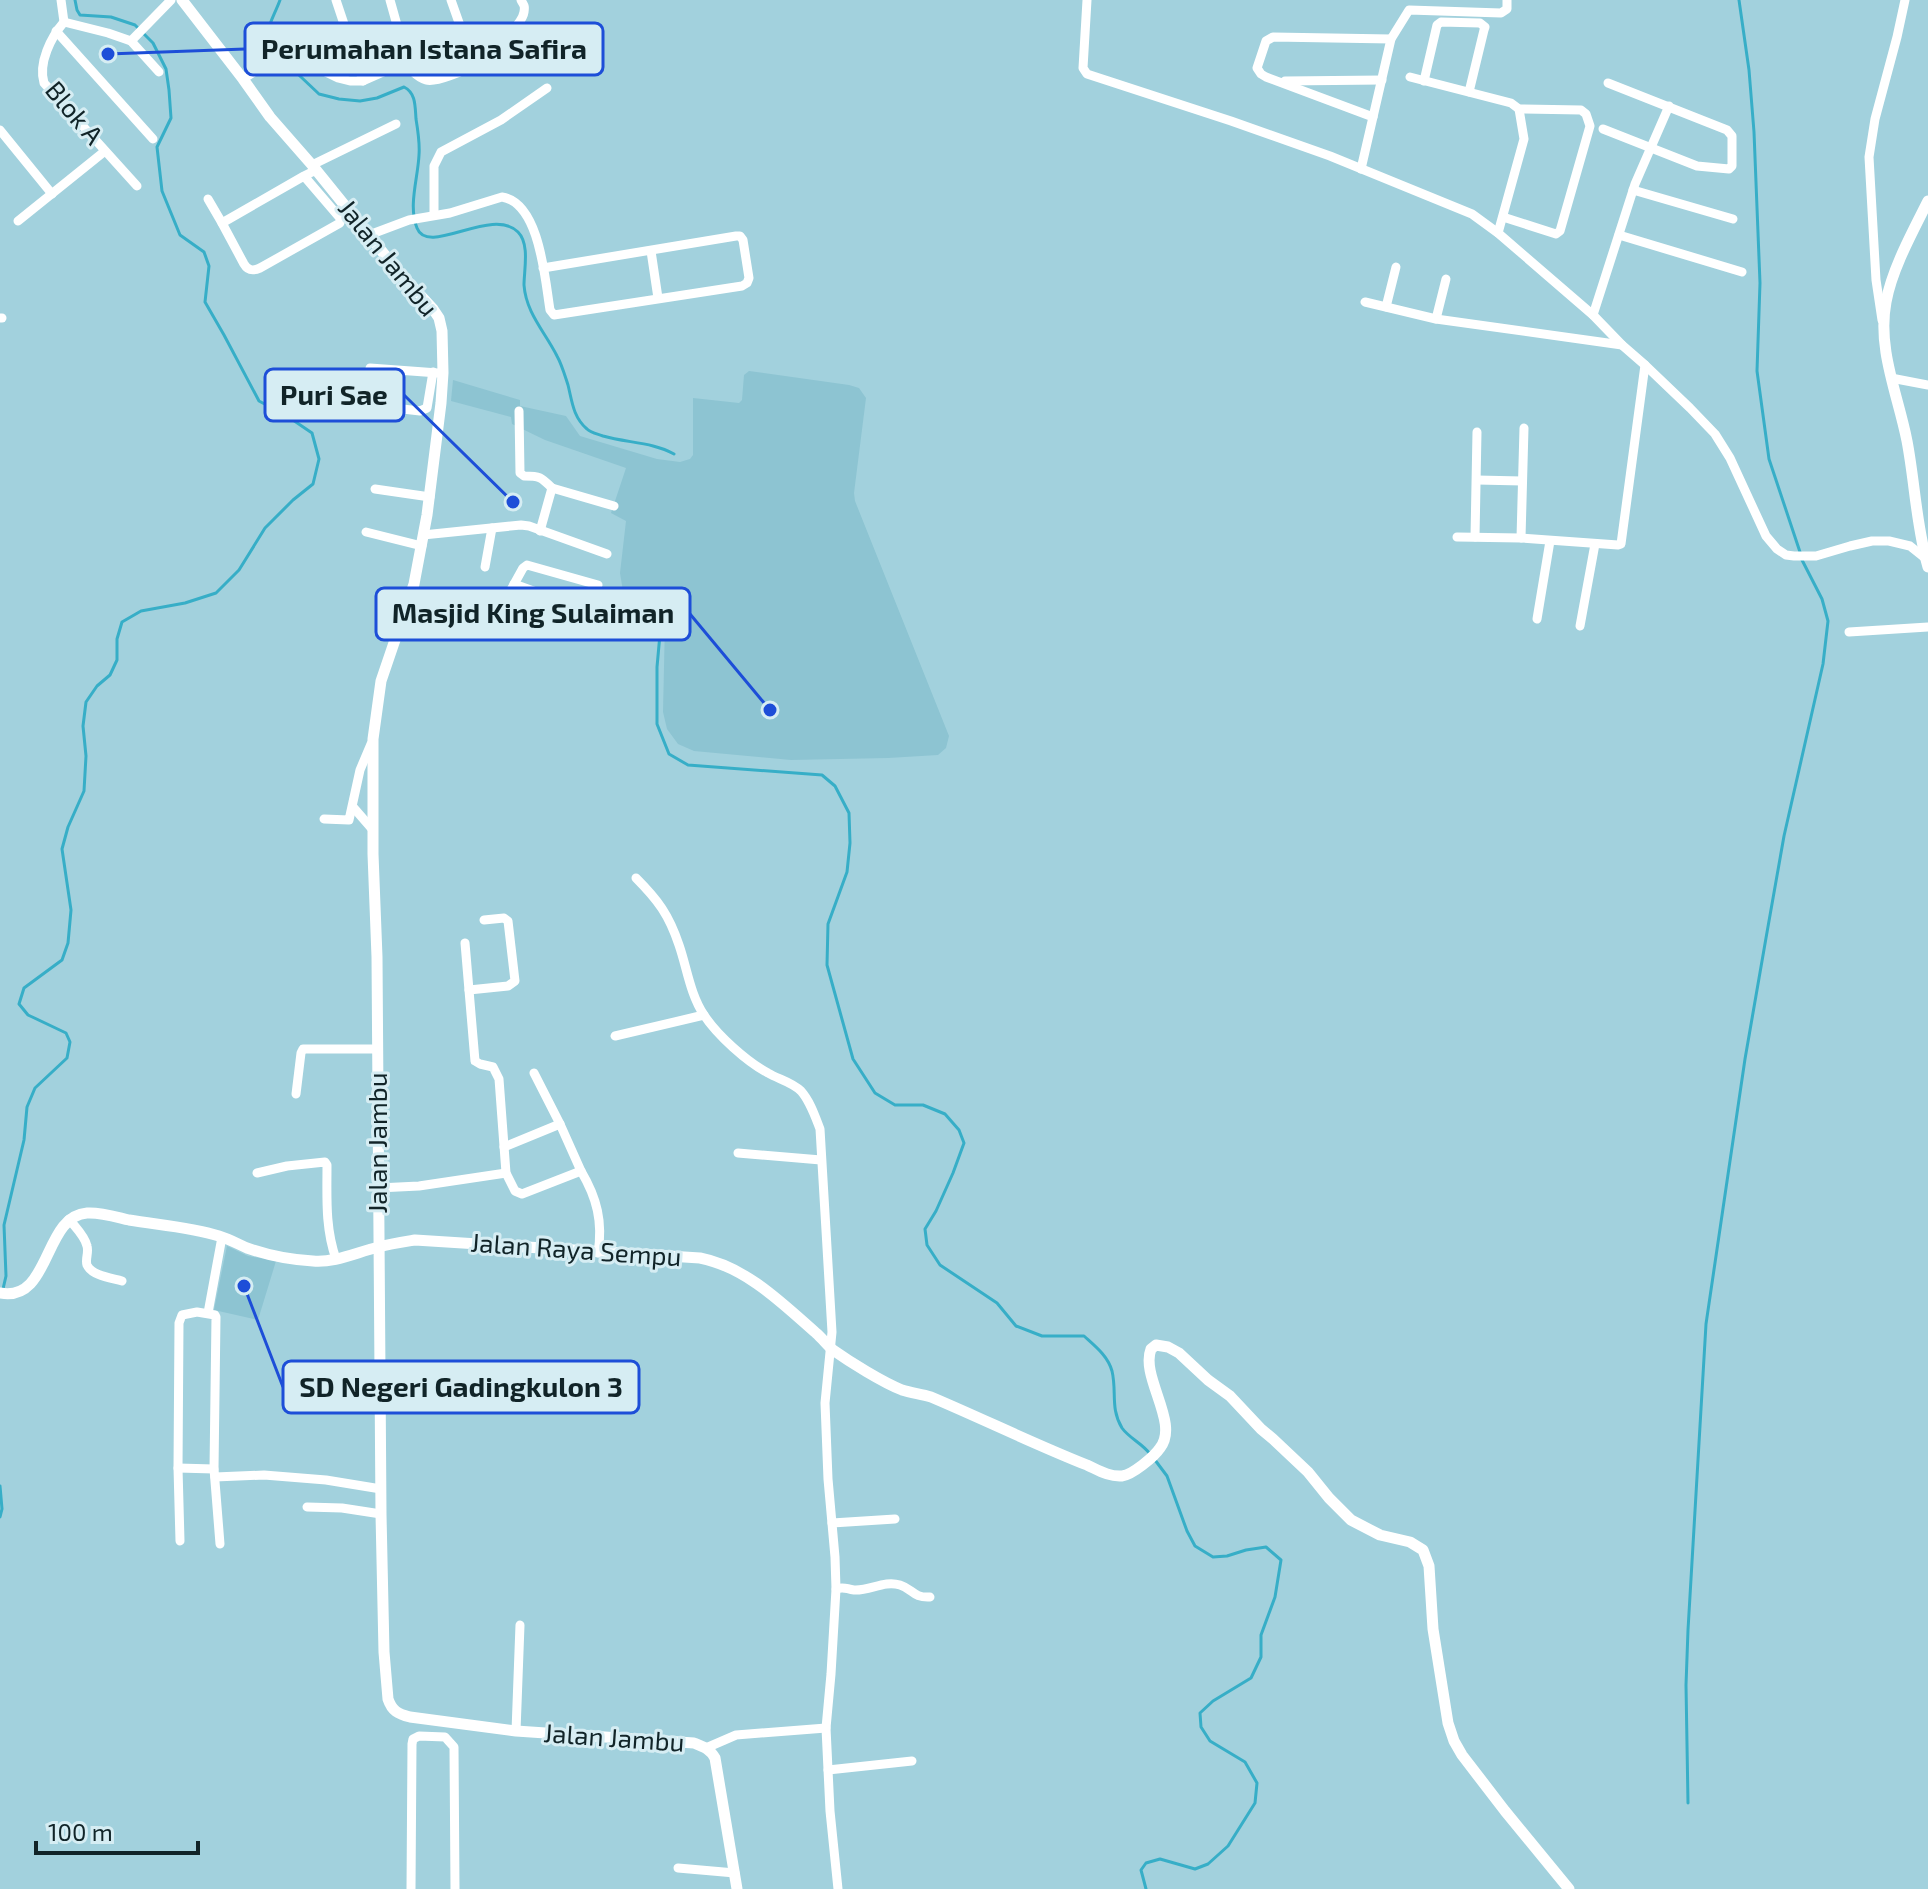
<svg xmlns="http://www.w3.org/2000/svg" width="1928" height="1889" viewBox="0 0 1928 1889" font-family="'Exo 2',sans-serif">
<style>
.built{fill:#8dc4d2}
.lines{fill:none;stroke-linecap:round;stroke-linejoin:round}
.stream{stroke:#37aec7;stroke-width:3}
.minor{stroke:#fff;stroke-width:9}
.tertiary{stroke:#fff;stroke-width:11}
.labels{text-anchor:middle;stroke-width:6;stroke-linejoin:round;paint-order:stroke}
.street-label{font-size:26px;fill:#112428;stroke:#d6edf3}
.leader{fill:none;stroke:#1d4ed8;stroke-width:3}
.callout-dot{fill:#1d4ed8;stroke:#d6edf3;stroke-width:3}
.callout{fill:#d6edf3;stroke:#1d4ed8;stroke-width:3}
.callout-label{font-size:28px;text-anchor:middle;font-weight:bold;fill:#112428}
</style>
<rect width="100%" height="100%" fill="#a2d1dd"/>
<g class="built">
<polygon points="749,371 849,385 859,388 866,398 854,493 855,501 949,736 946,748 938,755 888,758 791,760 694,751 678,744 667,729 663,712 665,622 629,611 625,603 620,573 626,521 611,513 626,468 545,440 512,424 511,417 451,401 453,380 520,400 520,406 566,416 580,436 657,459 680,462 690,459 693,455 693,398 739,403 742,400 744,375"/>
<polygon points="227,1246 248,1256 276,1261 258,1320 214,1310"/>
</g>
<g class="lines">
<g class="stream">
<polyline points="1739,0 1749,70 1754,132 1760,283 1757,371 1769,459 1800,552"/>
<path d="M276 54C258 37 273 20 280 0"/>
<path d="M282 59 319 94 339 99 360 101 377 98 404 87C416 93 415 106 416 119 418 131 420 143 419 155 418 178 408 206 417 228 428 257 492 206 518 232 530 244 524 270 524 285 526 313 545 332 557 356 562 365 565 376 568 385 572 401 573 417 587 429 591 433 598 434 603 436 627 443 653 442 674 454"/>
<path d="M661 623 657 667V724L669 754 688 765 822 775 835 786 849 813 850 843 847 872 828 924 827 965 853 1059 875 1093 895 1105H923L945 1114 959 1130 964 1143 953 1173 936 1211 925 1229 927 1245 940 1265 997 1303 1016 1326 1042 1336H1084C1095 1346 1108 1356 1112 1371 1117 1392 1110 1408 1122 1428 1129 1438 1143 1444 1150 1454"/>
<polyline points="3,1289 6,1276 4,1225 24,1140 27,1107 35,1088 67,1058 70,1042 66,1033 28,1015 19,1004 24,988 62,960 68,943 71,910 62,849 68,827 84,791 86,756 83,726 86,702 97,686 110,675 117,660 117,639 122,622 141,611 185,603 216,593 239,570 265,528 293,500 313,484 319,459 312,433 287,416 259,401 224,335 205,302 209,266 204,252 180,235 162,191 157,147 171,118 169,90 166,69 153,43 135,25 111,17 80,15 77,10 75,0"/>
<polyline points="0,1486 2,1509 0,1517"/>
<polyline points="1688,1803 1686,1685 1688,1630 1706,1324 1745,1059 1766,938 1784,836 1823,664 1828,621 1822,599 1802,560"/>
<polyline points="1146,1889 1141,1870 1146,1863 1160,1859 1195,1869 1208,1864 1228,1846 1255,1803 1257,1783 1245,1762 1210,1741 1201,1727 1200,1713 1213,1701 1251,1678 1261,1657 1261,1635 1275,1597 1281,1560 1266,1547 1246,1550 1227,1556 1213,1557 1195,1546 1187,1531 1167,1476 1155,1460"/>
</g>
<g class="minor">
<polyline points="61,0 64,22"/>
<polyline points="336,0 363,81"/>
<polyline points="451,0 474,65"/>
<polyline points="1087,0 1083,68 1087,74 1231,121 1330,156 1472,214 1498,233 1593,315 1622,345 1645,365 1690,408 1715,434 1730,458 1766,536 1777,549 1786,555 1794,556 1816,556 1850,546 1872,541 1889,541 1910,546 1925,558"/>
<polyline points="56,31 153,139"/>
<polyline points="131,41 171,0"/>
<path d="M403 60C409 68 416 77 426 80 436 83 464 71 473 65 486 58 522 26 524 12 525 5 524 6 521 0"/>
<polyline points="1410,77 1511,103 1519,109 1581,110 1586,114 1590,126 1560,231 1556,234 1503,217"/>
<polyline points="243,79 281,55 293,56 338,78 350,81 363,81 397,66 403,60 404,50 390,0"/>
<polyline points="1285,81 1382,80"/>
<polyline points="1424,81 1437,25 1441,22 1480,23 1485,27 1484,30 1469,92"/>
<polyline points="1373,117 1391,39 1409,10 1501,13 1507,9 1507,0"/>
<polyline points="1603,129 1697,166 1729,169 1732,166 1732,136 1727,130 1608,83"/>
<polyline points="0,130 52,194"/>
<polyline points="312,165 396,124"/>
<polyline points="1361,169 1373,117 1266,77 1261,74 1257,68 1266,41 1273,37 1391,39"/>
<path d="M304 176 340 218V223L260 268C253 271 248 271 244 264L222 223 304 176 316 170"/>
<path d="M137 186 44 83C38 63 51 37 64 22L108 33 131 41 159 72"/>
<polyline points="1633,190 1733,219"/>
<polyline points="208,199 222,223"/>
<polyline points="434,215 434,166 441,152 501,120 547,88"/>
<polyline points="18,221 105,151"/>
<polyline points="1498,233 1524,139 1519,109"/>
<path d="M369 235 409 220 450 213 502 197C540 203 545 280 550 310L554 315 742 286 747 283 749 278 743 240 740 236H736L543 268"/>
<polyline points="1619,235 1742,272"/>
<polyline points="651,251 658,298"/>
<polyline points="1365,302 1436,319 1622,345"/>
<polyline points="1386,307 1396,267"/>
<polyline points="1593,315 1635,184 1669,106"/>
<polyline points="0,318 2,318"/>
<polyline points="1436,319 1446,279"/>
<polyline points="1882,320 1876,280 1869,157 1875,119 1897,37 1905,0"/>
<polyline points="370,368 438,373"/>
<polyline points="1891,378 1928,385"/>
<polyline points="368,405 420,411 427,408 433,372"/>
<path d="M519 411 520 473 524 476C540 476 541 477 552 488L540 531"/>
<polyline points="1477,480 1522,481"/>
<polyline points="552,488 614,506"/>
<polyline points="375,489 430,497"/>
<polyline points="366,532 422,546"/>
<polyline points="423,535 521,525 529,526 607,554"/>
<polyline points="1457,537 1521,538 1618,545 1621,544 1645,365"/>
<polyline points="1475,537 1477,432"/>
<polyline points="1521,538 1524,428"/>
<polyline points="485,567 492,528"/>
<polyline points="514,584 539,593"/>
<polyline points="408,606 458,593 473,592 506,596 508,595 523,568 527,565 598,585"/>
<polyline points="1537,619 1550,541"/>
<polyline points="1580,626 1595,544"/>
<polyline points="1849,632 1928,627"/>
<polyline points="353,807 373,830"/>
<polyline points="324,819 349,820 360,770 371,744"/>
<path d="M636 878C658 900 669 915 679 945 687 968 690 994 704 1015 717 1035 747 1062 768 1073 778 1079 792 1082 801 1091 810 1101 815 1116 820 1129L832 1332 825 1403 828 1479 835 1557 836 1589 831 1674 826 1728 830 1811 838 1889"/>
<polyline points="465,943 475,1061 480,1064 493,1067 499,1079 506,1173 515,1191 522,1194 581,1171 560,1124 534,1073"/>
<polyline points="469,990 508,986 515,981 508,921 504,918 484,920"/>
<polyline points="615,1036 704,1015"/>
<polyline points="296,1094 301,1053 303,1049 378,1049"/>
<polyline points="504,1147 560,1124"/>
<polyline points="738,1153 821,1160"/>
<path d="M581 1171C597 1198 603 1222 598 1253"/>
<path d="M257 1173 287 1166 325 1162 327 1165C327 1197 325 1228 336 1259"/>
<polyline points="378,1188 419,1186 506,1173"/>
<path d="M69 1219C75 1227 85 1236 87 1246 89 1253 85 1259 87 1265 92 1276 112 1278 122 1281"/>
<polyline points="208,1313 222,1237"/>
<polyline points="178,1468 214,1469"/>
<polyline points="215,1477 264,1475 326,1480 381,1489"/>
<polyline points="307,1507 342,1508 381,1514"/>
<polyline points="832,1523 895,1519"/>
<polyline points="180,1541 178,1468 179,1323 182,1315 197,1312 215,1315 216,1317 214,1469 220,1544"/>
<path d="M836 1589C844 1586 846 1589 854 1590 870 1591 884 1580 900 1585 913 1589 913 1598 930 1597"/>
<polyline points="516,1731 520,1625"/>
<polyline points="706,1748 736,1735 826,1728"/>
<polyline points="828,1770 912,1761"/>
<polyline points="678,1868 735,1873"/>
<polyline points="411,1889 412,1744 413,1739 419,1736 445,1737 454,1747 455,1889"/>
</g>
<g class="tertiary">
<path d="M182 0 243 79 270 117 312 165 397 270 433 309 439 318 442 331 443 373 441 403 427 515 414 584 381 681 373 739V854L377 957 381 1514 384 1652 388 1699C392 1711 398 1714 410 1717L516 1731 694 1743C704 1747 710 1749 715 1758L737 1889"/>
<path d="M1928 201C1913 231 1892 269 1886 302 1877 349 1898 395 1907 441 1915 483 1916 525 1928 567"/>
<path d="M0 1293C51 1303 43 1216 87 1213 100 1212 116 1217 129 1220 159 1225 190 1227 219 1236 229 1239 238 1244 247 1248 267 1255 292 1260 313 1261 335 1263 357 1252 379 1247 390 1244 403 1242 415 1240L700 1258C746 1267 782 1303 816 1333 822 1338 827 1345 833 1350 850 1362 882 1382 902 1390 911 1393 921 1394 931 1397 983 1419 1034 1444 1087 1465 1098 1470 1109 1477 1122 1476 1132 1475 1154 1457 1160 1448 1180 1423 1140 1377 1151 1349L1156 1345 1168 1347 1179 1353 1208 1380 1230 1396 1261 1429 1273 1439 1308 1472 1329 1498 1351 1520 1380 1535 1410 1542 1423 1550 1429 1566 1433 1629 1448 1723 1454 1741 1462 1755 1505 1811 1569 1889"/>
</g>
</g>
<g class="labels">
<g class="street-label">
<text transform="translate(74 113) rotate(50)" y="9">Blok A</text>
<text transform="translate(388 258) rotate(51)" y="9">Jalan Jambu</text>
<text transform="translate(378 1143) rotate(-90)" y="9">Jalan Jambu</text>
<text transform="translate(576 1250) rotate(4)" y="9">Jalan Raya Sempu</text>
<text transform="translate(614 1738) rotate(4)" y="9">Jalan Jambu</text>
</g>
</g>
<path class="leader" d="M108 54L245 49M513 502L404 395M770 710L690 614M244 1286L283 1387"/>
<g class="callout-dot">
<circle cx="108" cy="54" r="8"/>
<circle cx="513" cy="502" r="8"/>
<circle cx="770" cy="710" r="8"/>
<circle cx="244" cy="1286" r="8"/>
</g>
<g class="callout">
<rect x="245" y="23" width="358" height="52" rx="8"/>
<rect x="265" y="369" width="139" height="52" rx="8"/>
<rect x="376" y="588" width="314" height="52" rx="8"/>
<rect x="283" y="1361" width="356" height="52" rx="8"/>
</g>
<g class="callout-label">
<text x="424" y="59">Perumahan Istana Safira</text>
<text x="334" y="405">Puri Sae</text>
<text x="533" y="623">Masjid King Sulaiman</text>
<text x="461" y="1397">SD Negeri Gadingkulon 3</text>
</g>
<path d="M36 1841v12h162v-12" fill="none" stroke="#112428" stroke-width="4"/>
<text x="48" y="1841" font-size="24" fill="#112428" stroke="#d6edf3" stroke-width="6" paint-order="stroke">100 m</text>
</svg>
